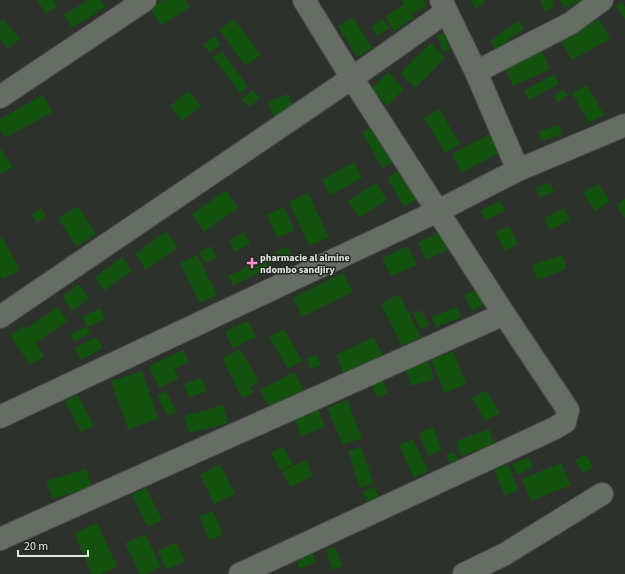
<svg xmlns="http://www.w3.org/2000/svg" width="625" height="574" viewBox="0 0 625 574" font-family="'Source Sans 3',sans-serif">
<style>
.building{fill:#13510f}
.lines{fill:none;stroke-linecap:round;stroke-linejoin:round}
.street-casing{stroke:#494f49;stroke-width:24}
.street{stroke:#666d65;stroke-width:22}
.poi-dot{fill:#f591d2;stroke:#222822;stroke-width:1.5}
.labels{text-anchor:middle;stroke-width:3;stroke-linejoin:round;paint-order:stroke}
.poi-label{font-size:10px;font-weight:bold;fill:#e1e5e0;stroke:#222822;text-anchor:start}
</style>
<rect width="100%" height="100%" fill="#2c322b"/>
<g class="building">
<polygon points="37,0 53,0 57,7 46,14"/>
<polygon points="88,0 101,0 106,7 72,28 64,15"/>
<polygon points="163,0 186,0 190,7 161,26 150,8"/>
<polygon points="402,0 423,0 426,7 411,14 414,18 394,31 385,17 404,4"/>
<polygon points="470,0 484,0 486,2 476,9"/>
<polygon points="540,0 551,0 554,7 545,11"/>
<polygon points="560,0 584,0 564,8"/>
<polygon points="622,2 625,8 625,18 624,19 616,5"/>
<polygon points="353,17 372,48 357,57 338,26"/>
<polygon points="3,19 20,39 8,49 0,39 0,22"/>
<polygon points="234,19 261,55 245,66 219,30"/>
<polygon points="383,19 390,28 377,36 371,27"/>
<polygon points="599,19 610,39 572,60 561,41"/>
<polygon points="518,21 524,29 496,49 490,41"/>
<polygon points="444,33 450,50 443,52 437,35"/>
<polygon points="215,36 221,44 210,53 203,45"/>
<polygon points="431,43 445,58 415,88 400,73"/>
<polygon points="541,49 550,69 513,86 504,66"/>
<polygon points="222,51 248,87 240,93 213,57"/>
<polygon points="388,72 404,89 387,106 371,89"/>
<polygon points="554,74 559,84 529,100 524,91"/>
<polygon points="587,85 604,115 589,123 572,93"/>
<polygon points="563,89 568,95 558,103 554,96"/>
<polygon points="253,90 260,98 250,107 242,99"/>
<polygon points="189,91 201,106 182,121 170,106"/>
<polygon points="288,94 295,111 275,120 268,102"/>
<polygon points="43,95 53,112 5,138 0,129 0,119"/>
<polygon points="439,109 460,144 445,153 424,118"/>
<polygon points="377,124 397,160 382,168 362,132"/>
<polygon points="559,125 562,134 542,141 538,132"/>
<polygon points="495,131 505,150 461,173 452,154"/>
<polygon points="0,148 13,167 2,174 0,171"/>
<polygon points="354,162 362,178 330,195 322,180"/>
<polygon points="401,169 418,198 404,207 387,178"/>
<polygon points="549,182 554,192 540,198 536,188"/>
<polygon points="376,183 387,200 359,218 348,201"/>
<polygon points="598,183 610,201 595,211 583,193"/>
<polygon points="226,190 238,208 204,232 192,214"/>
<polygon points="308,193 329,237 309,246 289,202"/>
<polygon points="625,198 625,218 616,205"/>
<polygon points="500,201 505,211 485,220 480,211"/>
<polygon points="78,206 96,234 76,247 58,218"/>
<polygon points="284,207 295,230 277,238 267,215"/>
<polygon points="41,208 46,217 37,223 32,214"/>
<polygon points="564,208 570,220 550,230 544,218"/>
<polygon points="509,226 518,244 505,251 495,232"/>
<polygon points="166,231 178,247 146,270 135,254"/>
<polygon points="244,232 250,243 235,252 229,241"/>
<polygon points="439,232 447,250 426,260 418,243"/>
<polygon points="2,237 20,270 3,279 0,274 0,238"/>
<polygon points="211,246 217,257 205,263 199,252"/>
<polygon points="286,246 292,256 281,263 275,253"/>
<polygon points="408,246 417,265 391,276 382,258"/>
<polygon points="197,255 217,295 200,303 180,263"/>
<polygon points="562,255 567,269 537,280 532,265"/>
<polygon points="122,257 132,271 104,291 95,277"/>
<polygon points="265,258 270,268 233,285 228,276"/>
<polygon points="343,273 353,292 302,317 293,298"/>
<polygon points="79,284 89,298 72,311 62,297"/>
<polygon points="477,289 485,304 473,311 464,296"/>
<polygon points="399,294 421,337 402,346 381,304"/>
<polygon points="58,307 67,321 36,343 44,356 30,365 10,335 24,326 26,329"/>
<polygon points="457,307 461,317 436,327 432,317"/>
<polygon points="100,308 105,319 88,327 82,317"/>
<polygon points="421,310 429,325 421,329 413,314"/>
<polygon points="248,321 256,337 233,348 225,332"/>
<polygon points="86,326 90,333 74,342 70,335"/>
<polygon points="284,329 302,361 288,369 269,337"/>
<polygon points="96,337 103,348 81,360 75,348"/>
<polygon points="374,337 383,356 344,374 336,355"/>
<polygon points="240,349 259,382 250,387 253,393 242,398 222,358"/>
<polygon points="183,350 189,362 174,369 179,378 159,388 149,366"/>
<polygon points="453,351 466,384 445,393 431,360"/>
<polygon points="317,355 321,365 310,369 307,358"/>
<polygon points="428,360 434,379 411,386 405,367"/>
<polygon points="142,371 158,419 128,429 111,381"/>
<polygon points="294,372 304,390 269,407 260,390"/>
<polygon points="201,378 207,391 189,398 184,384"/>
<polygon points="382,380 388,393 377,397 371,384"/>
<polygon points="486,390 500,413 485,421 472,398"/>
<polygon points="166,391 177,412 168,416 157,396"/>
<polygon points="77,394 94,426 81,432 65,401"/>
<polygon points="347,400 362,438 343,445 327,408"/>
<polygon points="315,402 325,427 301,436 292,411"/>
<polygon points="223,405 228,423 189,433 184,416"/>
<polygon points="433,427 442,450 428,456 419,433"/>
<polygon points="489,429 494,444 461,456 456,441"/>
<polygon points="413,439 428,471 414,478 399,445"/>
<polygon points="283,446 293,464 281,471 271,453"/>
<polygon points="361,447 374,484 360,488 348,451"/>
<polygon points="454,452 459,460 450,464 446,456"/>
<polygon points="586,454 593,467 583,473 575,460"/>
<polygon points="528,457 533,467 518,475 512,465"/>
<polygon points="306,460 313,476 290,487 282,471"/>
<polygon points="561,463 571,485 531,501 522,479"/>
<polygon points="220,464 235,494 214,504 200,475"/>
<polygon points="508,464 518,490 505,496 494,470"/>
<polygon points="86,469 92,487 52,499 46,481"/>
<polygon points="374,487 379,497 367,502 363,492"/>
<polygon points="146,488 162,520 148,527 132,495"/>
<polygon points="213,511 223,535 209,540 200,516"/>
<polygon points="97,523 117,567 101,574 92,574 74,533"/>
<polygon points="145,534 161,567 145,574 140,574 125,543"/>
<polygon points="176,542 185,561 166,570 158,551"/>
<polygon points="335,547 343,566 333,570 326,551"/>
<polygon points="311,551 316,562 300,569 295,558"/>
</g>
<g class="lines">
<defs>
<g id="street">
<polyline points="441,0 476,72 518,170"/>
<polyline points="476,72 571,23 602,0"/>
<polyline points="0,97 145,0"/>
<polyline points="0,317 352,78 446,12"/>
<polyline points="0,417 438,211 518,170 625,125"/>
<polyline points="0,539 504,314"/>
<polyline points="240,574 555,428 565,422 568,410 504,314 352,78 304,0"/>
<polyline points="464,574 505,554 602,494"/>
</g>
</defs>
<use href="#street" class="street-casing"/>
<use href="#street" class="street"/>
</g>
<path class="poi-dot" d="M250 257h4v4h4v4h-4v4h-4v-4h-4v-4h4z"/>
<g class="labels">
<g class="poi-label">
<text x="260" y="261">pharmacie al almine<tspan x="260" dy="12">ndombo sandjiry</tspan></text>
</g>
</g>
<path d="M18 550v6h70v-6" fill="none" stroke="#e1e5e0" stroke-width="2"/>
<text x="24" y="550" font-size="12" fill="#e1e5e0" stroke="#222822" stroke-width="3" paint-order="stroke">20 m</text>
</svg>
